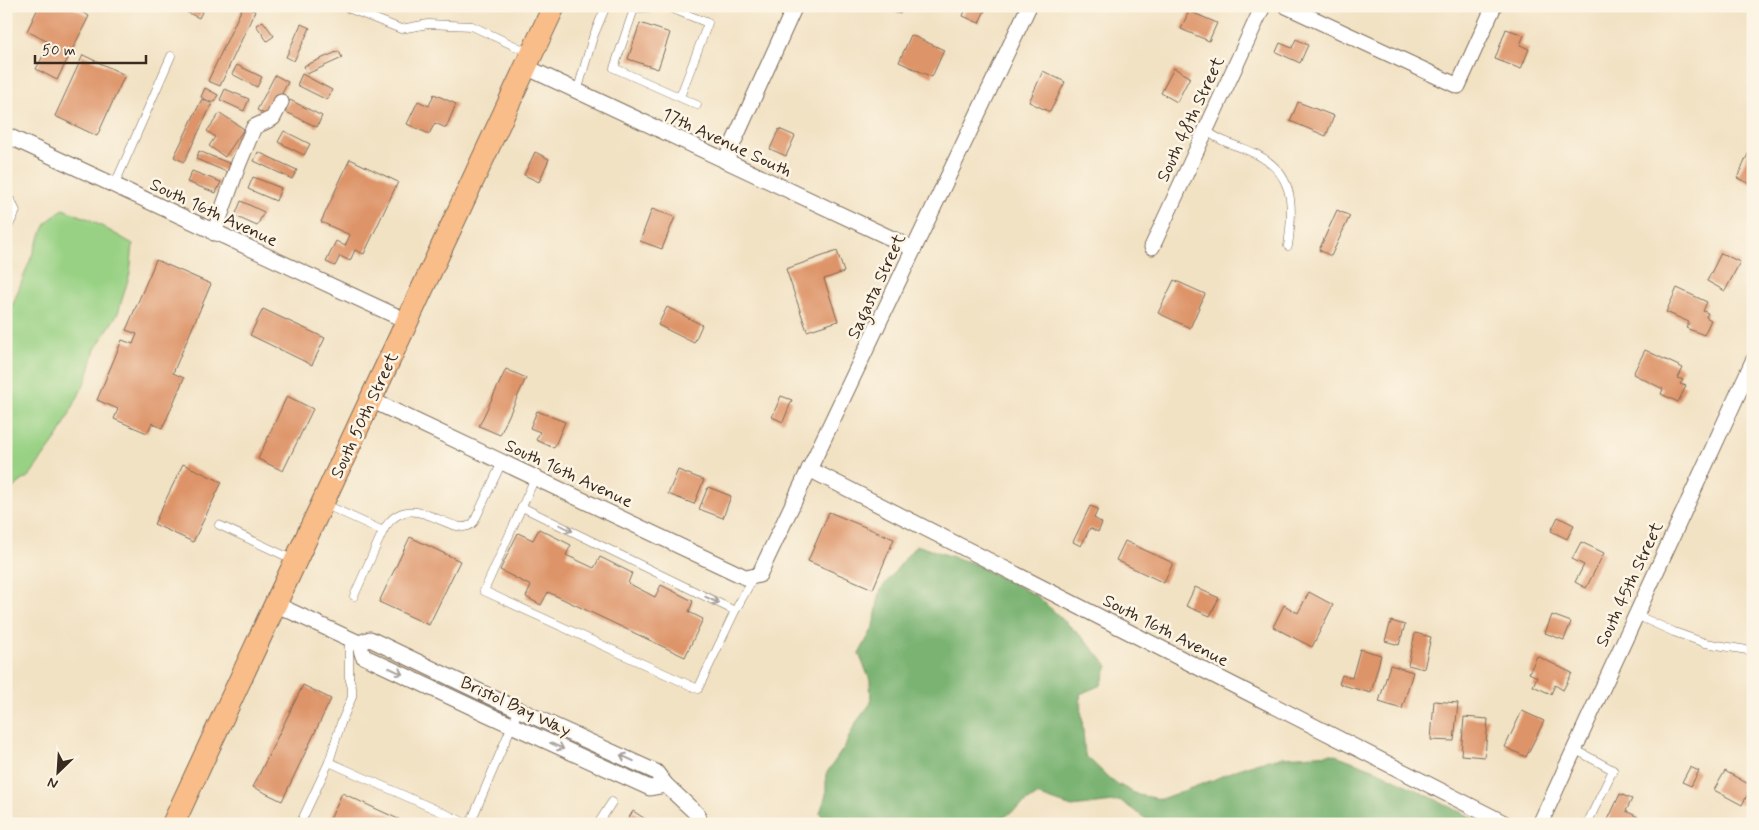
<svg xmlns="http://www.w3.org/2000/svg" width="1759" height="830" viewBox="0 0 1759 830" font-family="Mynerve,sans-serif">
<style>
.green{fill:#98d184;stroke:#6a7e51}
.forest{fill:#7ab372;stroke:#5a6e48}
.building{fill:#de9469}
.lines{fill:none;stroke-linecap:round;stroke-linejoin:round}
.service-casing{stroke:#7b6a58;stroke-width:9}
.minor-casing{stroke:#7b6a58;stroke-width:17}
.primary-casing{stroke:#7b6a58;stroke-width:24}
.service{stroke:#fff;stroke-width:8}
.minor{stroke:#fff;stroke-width:15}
.primary{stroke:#f8bd89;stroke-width:22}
.oneway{stroke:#a79f9a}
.labels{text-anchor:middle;stroke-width:5;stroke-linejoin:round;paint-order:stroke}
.street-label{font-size:18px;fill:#3b2a1e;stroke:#fcf5e5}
</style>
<rect width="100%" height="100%" fill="#fcf5e5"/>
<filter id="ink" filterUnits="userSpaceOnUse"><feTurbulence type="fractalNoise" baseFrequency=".02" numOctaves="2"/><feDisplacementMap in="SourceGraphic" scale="10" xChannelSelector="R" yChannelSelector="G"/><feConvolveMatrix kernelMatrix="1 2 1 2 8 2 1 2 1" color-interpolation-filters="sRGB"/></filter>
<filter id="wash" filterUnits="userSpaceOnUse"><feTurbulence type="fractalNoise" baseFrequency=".0096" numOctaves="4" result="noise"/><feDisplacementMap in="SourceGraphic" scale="20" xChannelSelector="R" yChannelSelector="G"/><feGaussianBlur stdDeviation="1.12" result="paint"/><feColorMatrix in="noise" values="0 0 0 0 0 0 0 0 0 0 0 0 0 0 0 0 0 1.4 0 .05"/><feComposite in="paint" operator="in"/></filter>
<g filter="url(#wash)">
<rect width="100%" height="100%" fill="#f2e2c4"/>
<polygon class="green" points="63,209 89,219 133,244 130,273 118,313 95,349 87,378 59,435 30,475 10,490 6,490 6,322 36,245 47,222"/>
<polygon class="forest" points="916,545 972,563 1037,596 1085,640 1108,666 1101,685 1080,694 1085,755 1112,781 1138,795 1161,799 1213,780 1235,770 1259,762 1282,757 1333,754 1378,771 1485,824 1153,824 1121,801 1072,807 1037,795 994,824 827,824 820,813 826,795 826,774 845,746 855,724 871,703 870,680 859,654 874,626 878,601 881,589"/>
<g id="blocks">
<g class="building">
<polygon points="39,6 70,6 89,16 57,80 36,69 50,43 27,31"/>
<polygon points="174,6 205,6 199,18"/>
<polygon points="243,6 255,11 220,86 208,81"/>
<polygon points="881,6 903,6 900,14"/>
<polygon points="967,6 987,6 979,23 963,16"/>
<polygon points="1189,11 1217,23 1209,41 1181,29"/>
<polygon points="263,21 274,36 267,41 256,25"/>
<polygon points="640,23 670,33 658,69 628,59"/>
<polygon points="301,24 310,28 294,61 286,57"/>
<polygon points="1506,29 1524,35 1520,45 1529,49 1521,69 1495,59"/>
<polygon points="911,35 944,50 932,77 899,62"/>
<polygon points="1296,39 1308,45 1300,63 1276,52 1280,43 1292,48"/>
<polygon points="339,51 342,58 307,74 304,66"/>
<polygon points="83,55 125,75 97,136 55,116"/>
<polygon points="237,65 262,77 257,87 232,74"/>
<polygon points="1174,68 1190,77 1177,102 1161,93"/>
<polygon points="1043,71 1065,82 1050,112 1029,102"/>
<polygon points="302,74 332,90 327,100 297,85"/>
<polygon points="275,75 288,82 270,117 257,110"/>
<polygon points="205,88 218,95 213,103 201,97"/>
<polygon points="225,89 249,99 244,111 220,100"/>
<polygon points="434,94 456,104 446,128 435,123 429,134 407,124 418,101 429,106"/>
<polygon points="202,99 212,104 184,162 174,157"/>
<polygon points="290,100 322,116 317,127 284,111"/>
<polygon points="1298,102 1334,116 1326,136 1290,121"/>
<polygon points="220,113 244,129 225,157 209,146 215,137 207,131"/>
<polygon points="779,129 795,136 786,156 770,149"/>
<polygon points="284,131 310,144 304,155 278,142"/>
<polygon points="199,151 231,164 227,172 196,159"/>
<polygon points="258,152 297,170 292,179 254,161"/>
<polygon points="535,152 549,159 539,182 524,175"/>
<polygon points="1749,152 1753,154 1753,185 1737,178"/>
<polygon points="350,159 398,182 364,254 355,250 350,261 340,256 335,266 326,262 336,241 345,246 350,235 321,222"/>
<polygon points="192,171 221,182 216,193 187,182"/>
<polygon points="253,177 281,188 276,201 248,189"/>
<polygon points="241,201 264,212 257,226 235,216"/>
<polygon points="652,209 675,217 662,249 640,241"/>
<polygon points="1337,210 1350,216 1331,256 1319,250"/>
<polygon points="837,251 844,272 824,279 838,321 807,331 786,269"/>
<polygon points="1721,253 1740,262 1725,291 1707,281"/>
<polygon points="156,260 211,284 173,373 184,378 167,418 162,428 152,423 147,433 114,419 118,409 97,400 122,340 133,344 137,334 126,330"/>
<polygon points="1174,280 1205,294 1190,328 1158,313"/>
<polygon points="1677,288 1707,302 1703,311 1708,313 1706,317 1711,320 1704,335 1686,328 1689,322 1666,312"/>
<polygon points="667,307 702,325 694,343 658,325"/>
<polygon points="263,309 325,338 312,365 250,335"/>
<polygon points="1645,350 1683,368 1678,378 1683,380 1680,384 1686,386 1678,402 1661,394 1663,389 1633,374"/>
<polygon points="506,369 526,378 500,435 479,426"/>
<polygon points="287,396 313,409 283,471 258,459"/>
<polygon points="781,396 792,400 783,422 772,417"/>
<polygon points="537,411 565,422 554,448 536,440 540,432 530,428"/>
<polygon points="183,464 222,482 193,542 154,524"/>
<polygon points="678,470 704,480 694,504 668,494"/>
<polygon points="708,487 731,496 723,518 699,509"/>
<polygon points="1090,506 1098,509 1094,518 1102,523 1098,532 1090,528 1081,546 1073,542"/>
<polygon points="829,512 894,539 873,589 808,561"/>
<polygon points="1558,517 1574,525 1567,539 1551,531"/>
<polygon points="539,529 571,545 566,555 594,568 600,557 632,573 628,583 655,597 661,585 693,601 689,612 703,619 685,657 548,592 541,605 526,597 531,586 500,570 518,533 533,540"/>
<polygon points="410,537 460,561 429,625 379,602"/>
<polygon points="1125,541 1173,563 1164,583 1116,560"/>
<polygon points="1581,542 1604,553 1586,588 1575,582 1584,565 1572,559"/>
<polygon points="1195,587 1219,598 1210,616 1186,606"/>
<polygon points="1309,592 1333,605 1312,647 1273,627 1284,605 1298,613"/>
<polygon points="1552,615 1571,622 1564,640 1545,633"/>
<polygon points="1391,621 1405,625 1399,645 1385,641"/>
<polygon points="1415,633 1431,637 1424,669 1408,665"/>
<polygon points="1360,649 1381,655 1371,693 1339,684 1342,675 1352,678"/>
<polygon points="1537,656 1572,673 1563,690 1555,685 1551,694 1533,686 1537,677 1529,673"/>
<polygon points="1390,665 1413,672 1402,709 1379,702"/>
<polygon points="303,685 331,699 282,801 253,787"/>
<polygon points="1434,701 1458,703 1454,741 1431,740"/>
<polygon points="1522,711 1544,721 1526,757 1505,747"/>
<polygon points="1464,717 1488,719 1485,757 1461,755"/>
<polygon points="1690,767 1699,771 1691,786 1682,782"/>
<polygon points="1725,771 1752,786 1742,805 1714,790"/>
<polygon points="342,793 409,824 328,824"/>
<polygon points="1620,794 1632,799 1626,811 1638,817 1635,824 1606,824"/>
<polygon points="633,811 653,824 625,824"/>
</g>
</g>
</g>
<g filter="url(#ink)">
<use href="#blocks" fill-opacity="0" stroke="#7b6a58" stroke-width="1"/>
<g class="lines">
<defs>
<g id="service">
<polyline points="628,6 635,8 668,7 708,23 680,97"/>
<polyline points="635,6 614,68 697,105"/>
<polyline points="348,8 401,29 428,24 472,26 530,53"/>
<polyline points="577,92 593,37 606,6"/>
<path d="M1206 130C1219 141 1232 144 1247 150 1295 169 1294 202 1288 246"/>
<polyline points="114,186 171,56"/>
<polyline points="6,199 11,201 16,211 6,231"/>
<polyline points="535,478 484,591 698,689 735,611 753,578"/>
<polyline points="324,504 383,531"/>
<polyline points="522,507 735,611"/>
<polyline points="219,525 294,560"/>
<path d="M354 596 383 531C411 482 455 544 474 522L502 462"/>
<polyline points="1636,615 1674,632 1705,643 1753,651"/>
<polyline points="1574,749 1613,770 1587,824"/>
<polyline points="329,762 468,824"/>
<polyline points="300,824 329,762 341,723 352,697 352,688 349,677 349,638"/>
<polyline points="470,824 519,709"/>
<polyline points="598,824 612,802"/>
</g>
<g id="minor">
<polyline points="1286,6 1458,86 1494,6"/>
<polyline points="526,67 914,249"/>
<polyline points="6,135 407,321"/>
<polyline points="725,161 795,6"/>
<polyline points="214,233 239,163 254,127 273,118 281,102"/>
<polyline points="1152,247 1263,6"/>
<polyline points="371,400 747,578 759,575 1029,6"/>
<polyline points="809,469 1506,824"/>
<polyline points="275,604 359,643 363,656 487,714 650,788 666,785"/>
<polyline points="359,643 370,639 491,697 656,772 666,785 698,815 700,824"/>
<polyline points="1540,824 1753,361"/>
</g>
<polyline id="primary" points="173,824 554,6"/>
</defs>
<use href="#service" class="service-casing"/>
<use href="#minor" class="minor-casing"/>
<use href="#primary" class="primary-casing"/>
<use href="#service" class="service"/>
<use href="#minor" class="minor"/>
<use href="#primary" class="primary"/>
</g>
<defs><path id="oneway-shaft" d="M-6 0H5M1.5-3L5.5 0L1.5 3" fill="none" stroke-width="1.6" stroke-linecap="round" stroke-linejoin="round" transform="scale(1.25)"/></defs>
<g class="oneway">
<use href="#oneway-shaft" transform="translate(566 528) rotate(26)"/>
<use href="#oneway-shaft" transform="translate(712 600) rotate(26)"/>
<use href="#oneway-shaft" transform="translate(396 671) rotate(25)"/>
<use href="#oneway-shaft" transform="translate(557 746) rotate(25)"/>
<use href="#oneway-shaft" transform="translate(627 758) rotate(-155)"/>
</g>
</g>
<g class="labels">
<g class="street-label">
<text transform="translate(1190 119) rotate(-65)" y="6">South 48th Street</text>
<text transform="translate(727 142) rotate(25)" y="6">17th Avenue South</text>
<text transform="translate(214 212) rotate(25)" y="6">South 16th Avenue</text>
<text transform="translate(876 286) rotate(-65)" y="6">Sagasta Street</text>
<text transform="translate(364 415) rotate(-65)" y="6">South 50th Street</text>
<text transform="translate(569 473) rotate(25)" y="6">South 16th Avenue</text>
<text transform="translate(1629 584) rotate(-65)" y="6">South 45th Street</text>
<text transform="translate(1166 630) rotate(27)" y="6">South 16th Avenue</text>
<text transform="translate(516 706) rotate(25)" y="6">Bristol Bay Way</text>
</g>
</g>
<rect width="1759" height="830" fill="none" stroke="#fcf5e5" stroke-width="25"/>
<g transform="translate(58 772) rotate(205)" stroke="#fcf5e5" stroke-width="4" paint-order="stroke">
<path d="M0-4L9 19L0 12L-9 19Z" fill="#3b2a1e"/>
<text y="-8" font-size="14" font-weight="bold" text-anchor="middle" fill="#3b2a1e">N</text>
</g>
<path d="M35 55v8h111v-8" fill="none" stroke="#3b2a1e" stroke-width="2.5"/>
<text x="42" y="55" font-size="15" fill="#3b2a1e" stroke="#fcf5e5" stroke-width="4" paint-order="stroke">50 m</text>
</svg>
